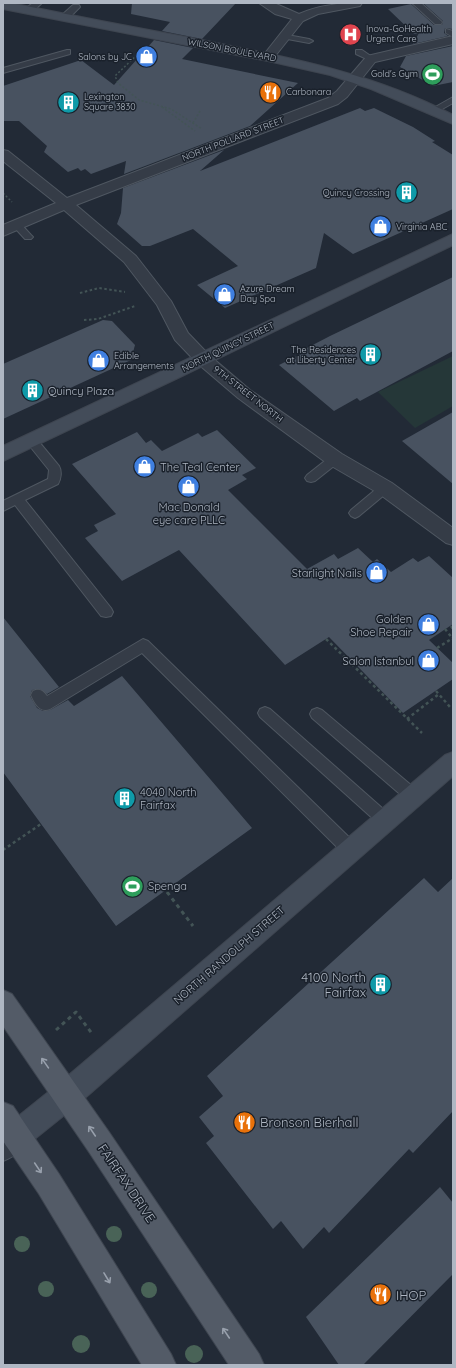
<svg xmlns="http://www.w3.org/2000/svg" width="456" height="1368" viewBox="0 0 456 1368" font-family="Quicksand,sans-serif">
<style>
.green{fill:#253738}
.building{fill:#485260}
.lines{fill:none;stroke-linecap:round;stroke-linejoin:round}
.lane-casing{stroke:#4f5761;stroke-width:2}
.street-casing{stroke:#4f5761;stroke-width:2}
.secondary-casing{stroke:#3e4550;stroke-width:2}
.primary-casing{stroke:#3e4550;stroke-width:2}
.path-far3{stroke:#435456;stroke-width:1.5;stroke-dasharray:2 2;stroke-linecap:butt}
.path-far2{stroke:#435456;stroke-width:2;stroke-dasharray:2.5 2.5;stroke-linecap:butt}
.path-far1{stroke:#435456;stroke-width:2.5;stroke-dasharray:3 3;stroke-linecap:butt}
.path{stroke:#435456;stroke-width:3;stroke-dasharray:4 4;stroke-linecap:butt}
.lane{fill:#353c47;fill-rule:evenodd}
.street{fill:#353c47;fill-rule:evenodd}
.secondary{fill:#434c59;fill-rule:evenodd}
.primary{fill:#535b67;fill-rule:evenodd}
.tree{fill:#496357}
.oneway{stroke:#98a0ac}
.labels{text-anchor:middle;stroke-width:3;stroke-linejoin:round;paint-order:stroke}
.far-poi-label{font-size:9px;fill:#afb7c3;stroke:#1a212b;text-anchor:start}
.far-street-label{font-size:9px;fill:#afb7c3;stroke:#1a212b}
.poi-label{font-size:11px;fill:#afb7c3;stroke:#1a212b;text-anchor:start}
.street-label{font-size:11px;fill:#afb7c3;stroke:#1a212b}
.near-poi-label{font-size:13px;fill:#afb7c3;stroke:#1a212b;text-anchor:start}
.near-street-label{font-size:13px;fill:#afb7c3;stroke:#1a212b}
</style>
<rect width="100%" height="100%" fill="#222a36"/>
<polygon class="green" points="453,356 453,406 415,428 378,392"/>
<g class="building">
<polygon points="132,3 236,3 202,39 162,31 170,22 131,14"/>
<polygon points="423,3 453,3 453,29 445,28 444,33 448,36 413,44 419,33 414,34 388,9 411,4 434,25 442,25 443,21"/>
<polygon points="154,40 193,48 182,59 298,83 250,126 124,174 126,161 91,174 85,169 81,171 78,168 68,172 44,152 47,146 19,121 3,121 3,86 81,60 114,85"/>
<polygon points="453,46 453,82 433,86 400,67 406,56"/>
<polygon points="360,108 365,111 374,108 413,127 435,141 432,142 453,155 453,209 353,254 324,233 316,268 225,308 197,285 238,266 193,229 150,246 142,246 117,224 121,213 123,188 224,150 200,171"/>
<polygon points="453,277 453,351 360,401 357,398 334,411 279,365 307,351 305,349 330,336"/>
<polygon points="103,320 112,321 135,345 131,360 3,419 3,364"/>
<polygon points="453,412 453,484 402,441"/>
<polygon points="217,430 256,468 242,475 247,479 228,490 307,569 334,554 338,559 358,548 373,562 377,559 391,572 413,558 418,562 429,556 453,578 453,624 429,640 453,663 453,679 403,713 329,637 285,665 179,550 122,581 85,538 98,531 94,525 116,514 72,464 137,432 146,443 151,440 162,451 198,433 202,437"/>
<polygon points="3,617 59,687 47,694 40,689 32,690 30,696 37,708 43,711 50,710 68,700 74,706 122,676 252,828 116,926 3,772"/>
<polygon points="424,878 438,892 453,878 453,1111 413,1153 409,1149 329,1233 324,1227 303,1249 281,1221 273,1229 206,1143 214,1136 199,1117 223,1096 207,1076"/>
<polygon points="440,1187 453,1203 453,1274 363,1365 339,1365 306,1317"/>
</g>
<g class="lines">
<defs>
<g id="lane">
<polygon points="33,3 42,3 32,12 26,12 26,8"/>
<polygon points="412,3 421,3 442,22 441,24 435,24"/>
<polygon points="73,5 79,5 80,7 68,19 62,19 62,15"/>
<polygon points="446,29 453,31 453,37 446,33"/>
<polygon points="282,34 309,39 313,41 309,43 282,38 281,36"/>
<polygon points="67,50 70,50 70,54 3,73 3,68"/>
<polygon points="356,50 362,50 375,59 371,61 356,54"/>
<polygon points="453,97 453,103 437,112 431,112 430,110"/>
<polygon points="17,222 20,223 31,235 33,237 31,239 25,239 14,227 12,225"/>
<path d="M31 436 35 437 59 466C62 471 61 479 58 484L25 500 111 608 113 612 111 616 106 617 101 616 15 505 3 511V501L48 479 49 470 25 440 27 437Z"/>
<polygon points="335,455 339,456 341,459 339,462 315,481 311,482 307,481 305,478 307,475 331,456"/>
<polygon points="385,484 389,485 391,488 389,491 359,516 355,518 351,516 349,513 351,510 381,485"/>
<path d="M143 639 148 641 357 845 359 850 357 855 351 857 345 855 142 653 50 709C40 713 35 704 31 695L33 691C40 688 43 691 47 696Z"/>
<polygon points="265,707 270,709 390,815 393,820 390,825 385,827 380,825 260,717 258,713 260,709"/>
<polygon points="317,708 322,710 418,791 421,796 418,801 413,803 408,801 312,718 310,714 312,710"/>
</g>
<g id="street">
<path d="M259 3H274L299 14C319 5 339 3 362 3L360 6 318 14 303 21 272 60H264L262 57 292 19 275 14Z"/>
<polygon points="453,36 453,44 375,62 347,97 338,104 76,205 136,256 171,301 188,333 209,355 250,390 342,454 392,483 453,528 453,545 446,543 378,493 328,464 238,398 197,363 175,340 157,305 124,262 64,210 3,236 3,225 56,203 3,161 3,150 8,151 67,198 328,98 337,91 367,56"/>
<path d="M16 1122 26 1126 30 1136C25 1149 16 1156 3 1161V1128Z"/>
</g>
<g id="secondary">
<path d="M3 3H11C76 16 142 29 207 41 292 58 375 74 453 115V124L371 89 330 75 268 61 3 9Z"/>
<polygon points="453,234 453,245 180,377 3,461 3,446"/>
<path d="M453 752V776L77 1105 26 1146 16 1150 6 1146C3 1138 3 1134 6 1126L57 1085 445 755Z"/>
</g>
<g id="primary">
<polygon points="3,990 12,994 109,1132 259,1354 264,1365 229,1365 89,1152 3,1026"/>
<polygon points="3,1102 13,1106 59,1174 171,1354 176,1365 142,1365 39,1194 3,1141"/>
</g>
</defs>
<use href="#lane" class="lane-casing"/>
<use href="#street" class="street-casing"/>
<use href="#secondary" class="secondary-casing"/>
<use href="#primary" class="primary-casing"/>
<g class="path-far3">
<polyline points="140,52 115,76 118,83 139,100 171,109 202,129"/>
<polyline points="162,107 195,131"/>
<polyline points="193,123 200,111"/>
<polyline points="3,193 12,202"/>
</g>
<g class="path-far2">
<polyline points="80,293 99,288 125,292"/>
<polyline points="84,320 98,319 135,306"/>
</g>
<g class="path-far1">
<polyline points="451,626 453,629"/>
<polyline points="445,629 453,639"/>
<polyline points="326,639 422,733"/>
<polyline points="437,648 453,638"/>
<polyline points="436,691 450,707"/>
<polyline points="407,719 439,694"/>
<polyline points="3,850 41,824"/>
</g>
<g class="path">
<polyline points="167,892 193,926"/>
<polyline points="56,1030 76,1012 93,1035"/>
</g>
<use href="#lane" class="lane"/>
<use href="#street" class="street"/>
<use href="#secondary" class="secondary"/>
<use href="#primary" class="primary"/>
</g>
<g class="tree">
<circle cx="114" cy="1234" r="8"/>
<circle cx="22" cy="1244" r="8"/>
<circle cx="46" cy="1289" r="8"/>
<circle cx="149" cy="1290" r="8"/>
<circle cx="81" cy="1344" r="9"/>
<circle cx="194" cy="1354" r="9"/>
</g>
<defs><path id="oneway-shaft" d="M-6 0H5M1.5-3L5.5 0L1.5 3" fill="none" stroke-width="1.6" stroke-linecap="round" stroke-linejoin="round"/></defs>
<g class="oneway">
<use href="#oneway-shaft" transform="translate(45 1063) rotate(-125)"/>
<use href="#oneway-shaft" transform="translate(92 1131) rotate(-124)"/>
<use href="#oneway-shaft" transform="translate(38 1168) rotate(56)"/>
<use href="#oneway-shaft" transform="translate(107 1278) rotate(59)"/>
<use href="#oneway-shaft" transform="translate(226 1333) rotate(-124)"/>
</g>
<defs>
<symbol id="hospital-disc" viewBox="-11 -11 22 22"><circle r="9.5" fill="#e0444e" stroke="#1a212b"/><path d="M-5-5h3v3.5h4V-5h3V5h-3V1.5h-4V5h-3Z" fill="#fff"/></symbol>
<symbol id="shop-disc" viewBox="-11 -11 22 22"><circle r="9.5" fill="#3f7fe0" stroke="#1a212b"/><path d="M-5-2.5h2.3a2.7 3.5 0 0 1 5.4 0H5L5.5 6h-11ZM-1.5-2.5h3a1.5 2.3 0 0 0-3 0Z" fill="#fff"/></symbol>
<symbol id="stadium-disc" viewBox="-11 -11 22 22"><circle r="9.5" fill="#2e9e5b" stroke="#1a212b"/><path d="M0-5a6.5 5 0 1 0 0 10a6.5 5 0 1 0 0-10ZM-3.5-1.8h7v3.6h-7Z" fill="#fff"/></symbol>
<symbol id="restaurant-disc" viewBox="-11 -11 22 22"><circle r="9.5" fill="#e8710a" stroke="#1a212b"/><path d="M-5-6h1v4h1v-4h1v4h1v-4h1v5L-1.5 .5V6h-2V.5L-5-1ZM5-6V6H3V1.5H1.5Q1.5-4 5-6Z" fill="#fff"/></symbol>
<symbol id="building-disc" viewBox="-11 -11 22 22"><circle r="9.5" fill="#0f9aa8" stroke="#1a212b"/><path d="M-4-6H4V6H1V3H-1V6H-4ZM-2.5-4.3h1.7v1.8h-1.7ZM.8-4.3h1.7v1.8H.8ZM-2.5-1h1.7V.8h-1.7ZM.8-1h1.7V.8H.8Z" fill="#fff"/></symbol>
</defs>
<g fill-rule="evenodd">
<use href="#hospital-disc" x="338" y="22" width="25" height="25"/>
<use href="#shop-disc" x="134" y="44" width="25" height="25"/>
<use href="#stadium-disc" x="420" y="62" width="25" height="25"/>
<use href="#restaurant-disc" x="258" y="80" width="25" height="25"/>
<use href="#building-disc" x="56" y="90" width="25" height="25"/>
<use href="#building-disc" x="394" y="180" width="25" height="25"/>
<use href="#shop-disc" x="368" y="214" width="25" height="25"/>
<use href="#shop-disc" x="212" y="282" width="25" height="25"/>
<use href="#building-disc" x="358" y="342" width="25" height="25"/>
<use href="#shop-disc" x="86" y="348" width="25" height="25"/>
<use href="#building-disc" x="20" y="378" width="25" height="25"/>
<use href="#shop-disc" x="132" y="454" width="25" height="25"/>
<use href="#shop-disc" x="176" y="474" width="25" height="25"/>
<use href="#shop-disc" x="364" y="560" width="25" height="25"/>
<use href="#shop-disc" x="416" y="612" width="25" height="25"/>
<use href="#shop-disc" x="416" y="648" width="25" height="25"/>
<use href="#building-disc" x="112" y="786" width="25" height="25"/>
<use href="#stadium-disc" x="120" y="874" width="25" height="25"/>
<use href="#building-disc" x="368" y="972" width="25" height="25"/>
<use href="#restaurant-disc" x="232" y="1110" width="25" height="25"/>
<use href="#restaurant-disc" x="368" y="1282" width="25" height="25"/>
</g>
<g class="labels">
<g class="far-poi-label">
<text x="366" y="32">Inova-GoHealth<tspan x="366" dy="10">Urgent Care</tspan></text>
<text x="132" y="60" text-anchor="end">Salons by JC</text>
<text x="418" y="77" text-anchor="end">Gold's Gym</text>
<text x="286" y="95">Carbonara</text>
<text x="84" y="100">Lexington<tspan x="84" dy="10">Square 3830</tspan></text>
<text x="390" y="196" text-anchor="end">Quincy Crossing</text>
<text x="396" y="230">Virginia ABC</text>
<text x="240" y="292">Azure Dream<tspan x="240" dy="10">Day Spa</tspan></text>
<text x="356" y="353" text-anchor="end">The Residences<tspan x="356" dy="10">at Liberty Center</tspan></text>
<text x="114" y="359">Edible<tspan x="114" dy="10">Arrangements</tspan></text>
</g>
<g class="far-street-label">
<text transform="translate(232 50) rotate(11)" y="3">WILSON BOULEVARD</text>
<text transform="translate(233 139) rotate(-21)" y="3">NORTH POLLARD STREET</text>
<text transform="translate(228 347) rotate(-26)" y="3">NORTH QUINCY STREET</text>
<text transform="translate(248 394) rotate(38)" y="3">9TH STREET NORTH</text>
</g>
<g class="poi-label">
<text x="48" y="395">Quincy Plaza</text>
<text x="160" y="471">The Teal Center</text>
<text x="189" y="511" text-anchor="middle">Mac Donald<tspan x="189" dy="13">eye care PLLC</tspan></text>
<text x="362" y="577" text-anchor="end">Starlight Nails</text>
<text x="412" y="623" text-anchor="end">Golden<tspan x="412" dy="13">Shoe Repair</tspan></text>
<text x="414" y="665" text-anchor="end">Salon Istanbul</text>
<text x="140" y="796">4040 North<tspan x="140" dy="13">Fairfax</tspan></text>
<text x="148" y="890">Spenga</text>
</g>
<g class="street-label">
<text transform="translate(229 955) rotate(-41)" y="4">NORTH RANDOLPH STREET</text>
</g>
<g class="near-poi-label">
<text x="366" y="982" text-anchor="end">4100 North<tspan x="366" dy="15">Fairfax</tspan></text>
<text x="260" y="1127">Bronson Bierhall</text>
<text x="396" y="1300">IHOP</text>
</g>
<g class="near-street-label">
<text transform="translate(127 1183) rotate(56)" y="5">FAIRFAX DRIVE</text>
</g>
</g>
<rect width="456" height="1368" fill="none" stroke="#afb7c3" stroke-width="8"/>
</svg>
